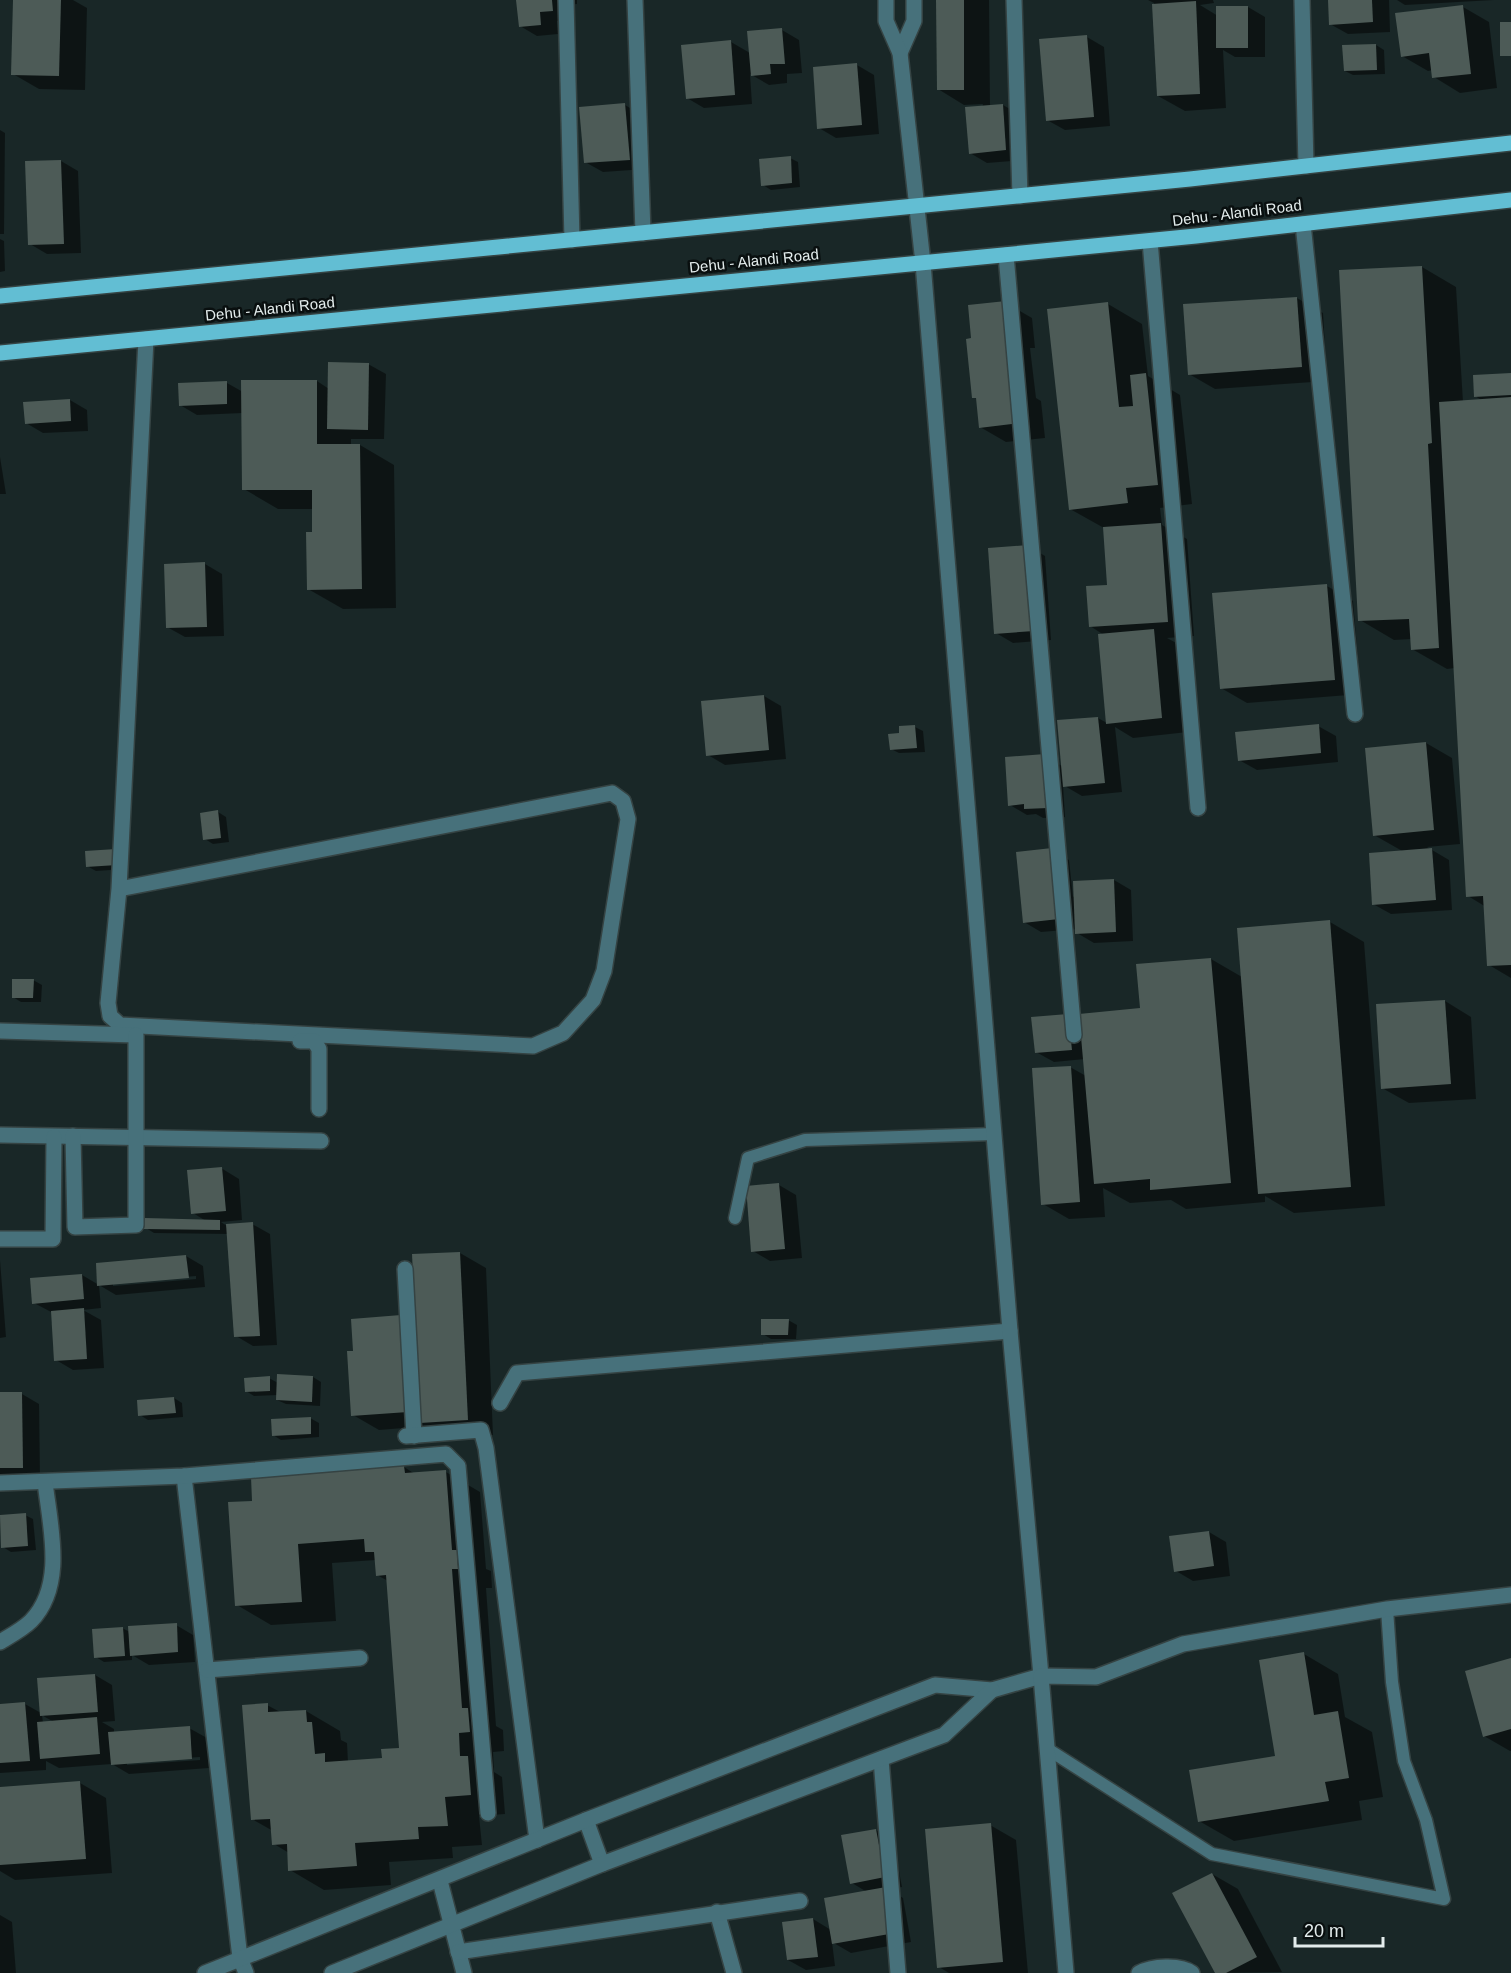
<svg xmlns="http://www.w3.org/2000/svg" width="1511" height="1973" viewBox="0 0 1511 1973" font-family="Arial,sans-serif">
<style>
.shadow{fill:#0007;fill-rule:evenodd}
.building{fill:#4d5b57}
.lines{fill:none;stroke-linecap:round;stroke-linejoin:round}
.lane-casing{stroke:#354343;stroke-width:15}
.street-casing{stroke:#354343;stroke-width:18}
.primary-casing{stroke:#354343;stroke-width:18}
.lane{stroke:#47717b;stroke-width:12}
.street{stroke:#47717b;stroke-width:15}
.primary{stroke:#62bed3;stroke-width:15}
.labels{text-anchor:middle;stroke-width:5;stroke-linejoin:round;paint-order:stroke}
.street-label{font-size:15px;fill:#e3ecec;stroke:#090f0f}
</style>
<rect width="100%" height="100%" fill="#192727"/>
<g class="shadow">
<polygon points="15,0 73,0 87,8 85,90 39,89 13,74"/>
<polygon points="518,0 577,0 577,4 568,5 570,20 557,21 558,34 537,36 520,26"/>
<polygon points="938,0 989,0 990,106 1003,105 1020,115 1023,160 987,163 970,153 983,104 964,105 938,89"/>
<polygon points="1148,0 1213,0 1214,3 1200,5 1218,16 1248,7 1265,17 1265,57 1235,57 1223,50 1226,108 1185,111 1158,96 1154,3"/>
<polygon points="1329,0 1389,0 1390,32 1348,34 1330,24"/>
<polygon points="1397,0 1494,0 1405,5"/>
<polygon points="1463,7 1489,22 1497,88 1460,93 1434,77 1433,70 1428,71 1402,56"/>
<polygon points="782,30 799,40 802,73 787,74 787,83 769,85 750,74 752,104 704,108 687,98 731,42 750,53"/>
<polygon points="1087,37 1104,47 1110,126 1065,130 1047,120"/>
<polygon points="1376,45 1384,50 1385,74 1353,75 1345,71 1344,46"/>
<polygon points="857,65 874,75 879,134 836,138 819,128"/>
<polygon points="625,105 642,115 646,169 603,172 585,162"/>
<polygon points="0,130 5,133 4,234 0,234"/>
<polygon points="790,158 798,162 800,187 771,190 763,185"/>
<polygon points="61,161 78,171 81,253 47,254 30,244"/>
<polygon points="0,239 4,241 5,271 0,272"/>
<polygon points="1422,267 1456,287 1463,402 1483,401 1475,396 1511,375 1511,978 1489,965 1486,907 1468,896 1455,668 1447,669 1412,649 1412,639 1394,640 1360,620"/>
<polygon points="1297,298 1323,313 1327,381 1215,389 1189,374"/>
<polygon points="1006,303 1032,318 1035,348 1030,348 1036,398 1041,401 1045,438 1006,442 980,427 977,399 974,397 973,339"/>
<polygon points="1108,304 1142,324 1148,376 1180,395 1192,504 1160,508 1162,525 1187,539 1194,636 1167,638 1180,645 1188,732 1133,738 1115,727 1122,792 1082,796 1063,785 1065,817 1043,818 1036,814 1027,815 1010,805 1044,756 1062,766 1058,722 1098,718 1107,723 1104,635 1090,626 1108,586 1104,528 1070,509"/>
<polygon points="368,364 386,374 384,439 351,439 351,445 360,445 394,465 396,608 343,609 308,589 314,509 278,509 244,489 243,413 197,415 180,405 227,383 243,392 317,381 329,389"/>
<polygon points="70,400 87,410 88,431 43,433 26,423"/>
<polygon points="0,457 6,494 0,494"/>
<polygon points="1028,546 1045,556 1051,640 1013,643 996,633"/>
<polygon points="205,564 222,574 224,636 185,637 167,627"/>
<polygon points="1327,586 1353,601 1361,694 1247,703 1221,688"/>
<polygon points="764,696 781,706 786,759 725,765 708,755"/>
<polygon points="1318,726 1336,736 1338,762 1257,770 1239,760"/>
<polygon points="915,727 923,731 925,752 899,753 891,749 901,734"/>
<polygon points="1426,743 1452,758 1460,844 1427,847 1449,860 1452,910 1391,914 1373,904 1404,852 1374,835"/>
<polygon points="218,812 226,817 229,842 213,844 205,839"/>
<polygon points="1052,850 1069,860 1073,897 1114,880 1131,890 1133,941 1094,943 1077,933 1077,929 1041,932 1024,922"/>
<polygon points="87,853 125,869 96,871 87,866"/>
<polygon points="1330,922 1364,942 1385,1206 1294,1213 1265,1196 1265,1202 1186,1209 1171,1200 1130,1203 1103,1188 1105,1217 1069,1219 1043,1204 1070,1067 1086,1076 1085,1059 1054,1062 1036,1052 1142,1010 1211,959 1242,977"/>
<polygon points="33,980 42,985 41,1002 21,1002 13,997"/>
<polygon points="1445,1001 1471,1017 1476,1099 1409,1103 1382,1088"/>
<polygon points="221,1168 239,1179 242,1220 221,1222 227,1226 252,1224 270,1234 277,1345 253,1346 236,1336 228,1234 154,1233 146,1228 206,1221 193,1213"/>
<polygon points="779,1185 796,1195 802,1258 770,1261 753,1251"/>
<polygon points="460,1253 486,1268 493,1435 447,1437 429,1426 379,1430 353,1415 354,1352 401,1316"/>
<path d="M186 1256 203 1266 205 1287 116 1295 99 1285ZM196 1276V1279L113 1286V1283Z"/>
<polygon points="0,1260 6,1337 0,1338"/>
<polygon points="82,1275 99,1285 101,1308 83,1310 101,1320 104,1368 73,1370 56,1360 53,1313 34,1303"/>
<polygon points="788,1320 797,1325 796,1339 771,1339 763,1334"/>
<polygon points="313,1377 321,1382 320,1406 286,1404 277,1400 278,1395 254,1396 246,1391 269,1378 278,1383"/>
<polygon points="0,1394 22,1394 39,1404 40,1477 0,1476"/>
<polygon points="174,1398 182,1403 183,1417 148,1420 140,1415"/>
<polygon points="310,1418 319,1423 319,1437 281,1440 273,1435"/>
<polygon points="404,1467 415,1474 446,1472 480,1492 486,1569 491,1571 492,1588 486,1588 496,1726 503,1730 504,1751 493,1752 494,1772 502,1777 505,1814 479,1816 482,1845 452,1847 453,1858 389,1862 391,1885 324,1890 290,1870 289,1853 274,1844 273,1831 252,1819 267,1705 282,1713 306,1711 340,1731 341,1740 347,1743 348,1762 384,1760 401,1749 388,1581 377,1575 376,1560 332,1563 336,1621 271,1625 237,1605 254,1502"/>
<polygon points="25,1515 33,1519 36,1550 11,1552 3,1547"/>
<polygon points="1209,1532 1226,1542 1230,1576 1193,1581 1176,1571"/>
<polygon points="176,1625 193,1635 195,1662 149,1665 132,1655 132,1660 104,1662 96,1657 122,1628 130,1632"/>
<polygon points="1304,1654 1338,1674 1345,1717 1372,1732 1383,1797 1359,1801 1362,1820 1234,1841 1199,1821 1276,1757"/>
<polygon points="1511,1660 1511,1751 1510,1751 1484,1736"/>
<path d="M95 1675 112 1685 115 1721 102 1722 114 1729V1733L189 1728 207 1738 209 1768 129 1774 112 1764 59 1768 46 1761V1770L0 1773V1705L25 1704 41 1713ZM42 1715 45 1717 54 1722 43 1723ZM200 1757V1760L127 1765V1762Z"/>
<polygon points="80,1783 106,1798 112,1873 15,1880 0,1871 0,1788"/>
<polygon points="990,1825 1016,1840 1028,1973 949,1973 939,1967"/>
<polygon points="876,1830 893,1840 902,1887 888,1889 903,1898 911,1942 851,1953 832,1942 835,1966 806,1970 788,1960 813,1919 831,1930 867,1892 852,1883"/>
<polygon points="1212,1874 1238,1889 1282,1972 1216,1973"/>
<polygon points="0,1915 12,1922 16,1973 0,1973"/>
</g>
<g class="building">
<polygon points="13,0 61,0 59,76 11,75"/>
<polygon points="516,0 552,0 553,11 540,12 541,25 519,27"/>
<polygon points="936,0 964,0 964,90 937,90"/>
<polygon points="1328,0 1372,0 1373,22 1329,25"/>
<polygon points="1196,1 1200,94 1157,96 1152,4"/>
<polygon points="1463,5 1471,74 1432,78 1429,53 1401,57 1395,13"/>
<rect x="1216" y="6" width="32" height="42"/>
<rect x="1500" y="22" width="11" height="34"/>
<polygon points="782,28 785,64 770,64 771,74 751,76 747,31"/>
<polygon points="1087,35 1094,117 1046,121 1039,39"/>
<polygon points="731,40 735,95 686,99 681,45"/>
<polygon points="1376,44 1377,70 1344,71 1342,45"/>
<polygon points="857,63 862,125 817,129 813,67"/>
<polygon points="625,103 630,160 584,163 579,107"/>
<polygon points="1003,104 1006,150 969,154 965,107"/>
<polygon points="791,156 792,183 761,186 759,159"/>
<polygon points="61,160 64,244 28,245 25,161"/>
<polygon points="1422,266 1432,443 1428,444 1439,648 1411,650 1409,619 1358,621 1339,270"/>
<polygon points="1297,297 1302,367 1188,375 1183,304"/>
<polygon points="1006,301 1010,333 1005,334 1010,385 1019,423 979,428 976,398 972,398 966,339 971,338 968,305"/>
<polygon points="1108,302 1119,407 1133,406 1130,375 1146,373 1158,485 1126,488 1128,503 1069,510 1047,309"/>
<polygon points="328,362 369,363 368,430 327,429"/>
<polygon points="1511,373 1511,395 1474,397 1473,375"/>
<polygon points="241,380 317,380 317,444 360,444 362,589 307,590 306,532 312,532 312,490 242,490"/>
<polygon points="227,381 227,404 179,406 178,383"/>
<polygon points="1511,397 1511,965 1487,966 1483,896 1466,897 1439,402"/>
<polygon points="70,399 71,421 25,424 23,402"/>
<polygon points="1161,523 1168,622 1089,627 1086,586 1107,585 1103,527"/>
<polygon points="1028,545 1034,631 994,634 988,548"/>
<polygon points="205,562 207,627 166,628 164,564"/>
<polygon points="1327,584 1335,680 1220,689 1212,593"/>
<polygon points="1154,629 1162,718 1106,724 1098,634"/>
<polygon points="764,695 769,750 706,756 701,701"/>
<polygon points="1098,717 1105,783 1063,787 1057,720"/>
<polygon points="1319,724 1321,753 1238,761 1235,732"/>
<polygon points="915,725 917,748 890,750 888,734 899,733 899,726"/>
<polygon points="1426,742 1434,830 1373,836 1365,748"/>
<polygon points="1045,754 1048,808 1024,809 1024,804 1008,806 1005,757"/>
<polygon points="218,810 221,838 203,840 200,813"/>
<polygon points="1052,848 1059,919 1023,923 1016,852"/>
<polygon points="1432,848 1436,900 1372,905 1369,853"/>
<polygon points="116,849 117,865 86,867 85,851"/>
<polygon points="1114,879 1116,932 1075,934 1073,881"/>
<polygon points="1330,920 1351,1187 1258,1194 1237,928"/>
<polygon points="1211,958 1231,1183 1150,1190 1150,1179 1094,1184 1079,1014 1140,1008 1136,964"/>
<polygon points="12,979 34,979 33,998 12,998"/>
<polygon points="1445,1000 1451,1084 1381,1089 1376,1004"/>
<polygon points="1068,1014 1072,1050 1035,1053 1031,1017"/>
<polygon points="1071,1066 1080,1202 1041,1205 1032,1068"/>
<polygon points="222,1167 226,1211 191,1214 187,1170"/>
<polygon points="779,1183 785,1249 751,1252 746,1186"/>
<polygon points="145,1218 220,1220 220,1230 144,1229"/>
<polygon points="253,1222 260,1336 234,1337 226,1224"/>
<polygon points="460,1252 468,1420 420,1423 412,1254"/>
<polygon points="186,1255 189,1278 97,1286 96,1263"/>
<polygon points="82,1274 84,1299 32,1304 30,1278"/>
<polygon points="84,1308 87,1359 54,1361 51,1311"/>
<polygon points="401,1315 408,1412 351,1416 347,1351 353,1351 351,1319"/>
<polygon points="761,1319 789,1319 788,1335 761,1335"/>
<polygon points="277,1374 313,1376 312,1402 276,1400"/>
<polygon points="270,1376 270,1391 245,1392 244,1378"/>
<polygon points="0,1392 22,1392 23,1468 0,1468"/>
<polygon points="174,1397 176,1413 138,1416 137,1400"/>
<polygon points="311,1417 311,1434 272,1436 271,1419"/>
<polygon points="404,1466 405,1473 446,1470 452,1550 457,1550 458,1569 452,1569 462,1708 468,1708 470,1732 459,1733 460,1756 468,1756 471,1795 445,1797 448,1826 418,1827 419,1839 355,1843 357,1866 288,1871 287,1844 272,1845 270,1819 251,1820 242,1705 268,1703 268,1712 306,1710 307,1722 312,1722 315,1754 325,1753 325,1762 382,1758 381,1749 399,1748 386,1575 376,1576 374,1552 365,1552 364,1539 298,1544 302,1602 235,1606 228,1502 252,1501 251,1477"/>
<polygon points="26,1513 28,1546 1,1548 0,1515"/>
<polygon points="1209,1531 1214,1566 1174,1572 1169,1536"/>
<polygon points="177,1623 178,1652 130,1656 128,1626"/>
<polygon points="123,1627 125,1656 94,1658 92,1629"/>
<polygon points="1304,1652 1314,1715 1338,1711 1349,1778 1325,1782 1329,1801 1198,1822 1189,1770 1275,1756 1259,1660"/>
<polygon points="1511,1658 1511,1729 1483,1737 1465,1671"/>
<polygon points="95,1674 98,1712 40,1716 37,1678"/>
<polygon points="25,1702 30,1761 0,1763 0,1704"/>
<polygon points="97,1717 100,1754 40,1759 37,1722"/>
<polygon points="190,1726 192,1759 111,1765 108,1732"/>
<polygon points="80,1781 86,1859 0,1865 0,1787"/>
<polygon points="991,1823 1003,1962 937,1968 925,1829"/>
<polygon points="876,1829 885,1877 850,1884 841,1835"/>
<polygon points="1212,1873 1257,1957 1226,1973 1215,1973 1172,1893"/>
<polygon points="886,1887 895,1933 832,1944 824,1898"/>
<polygon points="813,1918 818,1957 787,1960 782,1922"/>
</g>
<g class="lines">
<defs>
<g id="lane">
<polyline points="735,1218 748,1158 805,1140 994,1134"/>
<polyline points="1046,1748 1212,1854 1444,1899 1426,1820 1404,1761 1392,1682 1387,1609"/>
</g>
<g id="street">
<polyline points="566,0 572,240"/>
<polyline points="635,0 643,233"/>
<polyline points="1014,0 1020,196"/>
<polyline points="1302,0 1306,166"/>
<polyline points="900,53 914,21 914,0"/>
<polyline points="1303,224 1355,714"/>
<polyline points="1150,241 1198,808"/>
<polyline points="1006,255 1074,1035"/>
<polyline points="119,889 108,1003 110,1016 120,1025 533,1046 563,1033 593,1000 604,971 628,819 623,801 612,793 119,889 146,339"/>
<polyline points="0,1031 135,1035"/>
<polyline points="300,1041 314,1041 319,1049 319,1109"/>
<polyline points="0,1135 321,1141"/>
<polyline points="73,1136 75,1227 136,1225 136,1035"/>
<polyline points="0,1239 53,1239 54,1137"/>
<polyline points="405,1269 414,1436"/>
<polyline points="500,1403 517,1373 1010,1331"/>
<polyline points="406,1436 481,1430 486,1448 537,1840"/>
<polyline points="184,1476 240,1958 246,1973"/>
<polyline points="0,1483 184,1476 446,1454 458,1466 488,1813"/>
<path d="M0 1642C10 1636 23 1629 31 1621 66 1585 50 1526 45 1482"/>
<polyline points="207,1670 360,1658"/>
<polyline points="881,1759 898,1973"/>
<polyline points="586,1820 602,1864"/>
<polyline points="440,1881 464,1973"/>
<polyline points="717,1912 734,1973"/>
<polyline points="458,1952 800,1901"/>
<polyline points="205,1973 586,1820 935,1685 992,1690 1041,1676 1010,1331 923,263 900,53 886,21 886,0"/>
<polyline points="332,1973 602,1864 944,1735 992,1690"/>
<polyline points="1066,1973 1041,1676 1096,1677 1183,1644 1387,1609 1511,1595"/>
<path d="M1139 1973C1152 1966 1180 1964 1192 1973"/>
</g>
<g id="primary">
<polyline points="0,296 1190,179 1511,143"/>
<polyline points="0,353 1196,236 1511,200"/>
</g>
</defs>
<use href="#lane" class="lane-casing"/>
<use href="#street" class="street-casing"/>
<use href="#primary" class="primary-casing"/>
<use href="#lane" class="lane"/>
<use href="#street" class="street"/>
<use href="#primary" class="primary"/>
</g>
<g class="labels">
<g class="street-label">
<text transform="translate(1237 213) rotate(-7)" y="5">Dehu - Alandi Road</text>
<text transform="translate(754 261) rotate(-6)" y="5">Dehu - Alandi Road</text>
<text transform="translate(270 309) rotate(-6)" y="5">Dehu - Alandi Road</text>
</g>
</g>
<path d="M1295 1937v9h88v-9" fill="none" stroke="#e3ecec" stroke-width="3"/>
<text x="1304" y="1937" font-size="18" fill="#e3ecec" stroke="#090f0f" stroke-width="4.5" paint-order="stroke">20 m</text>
</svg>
